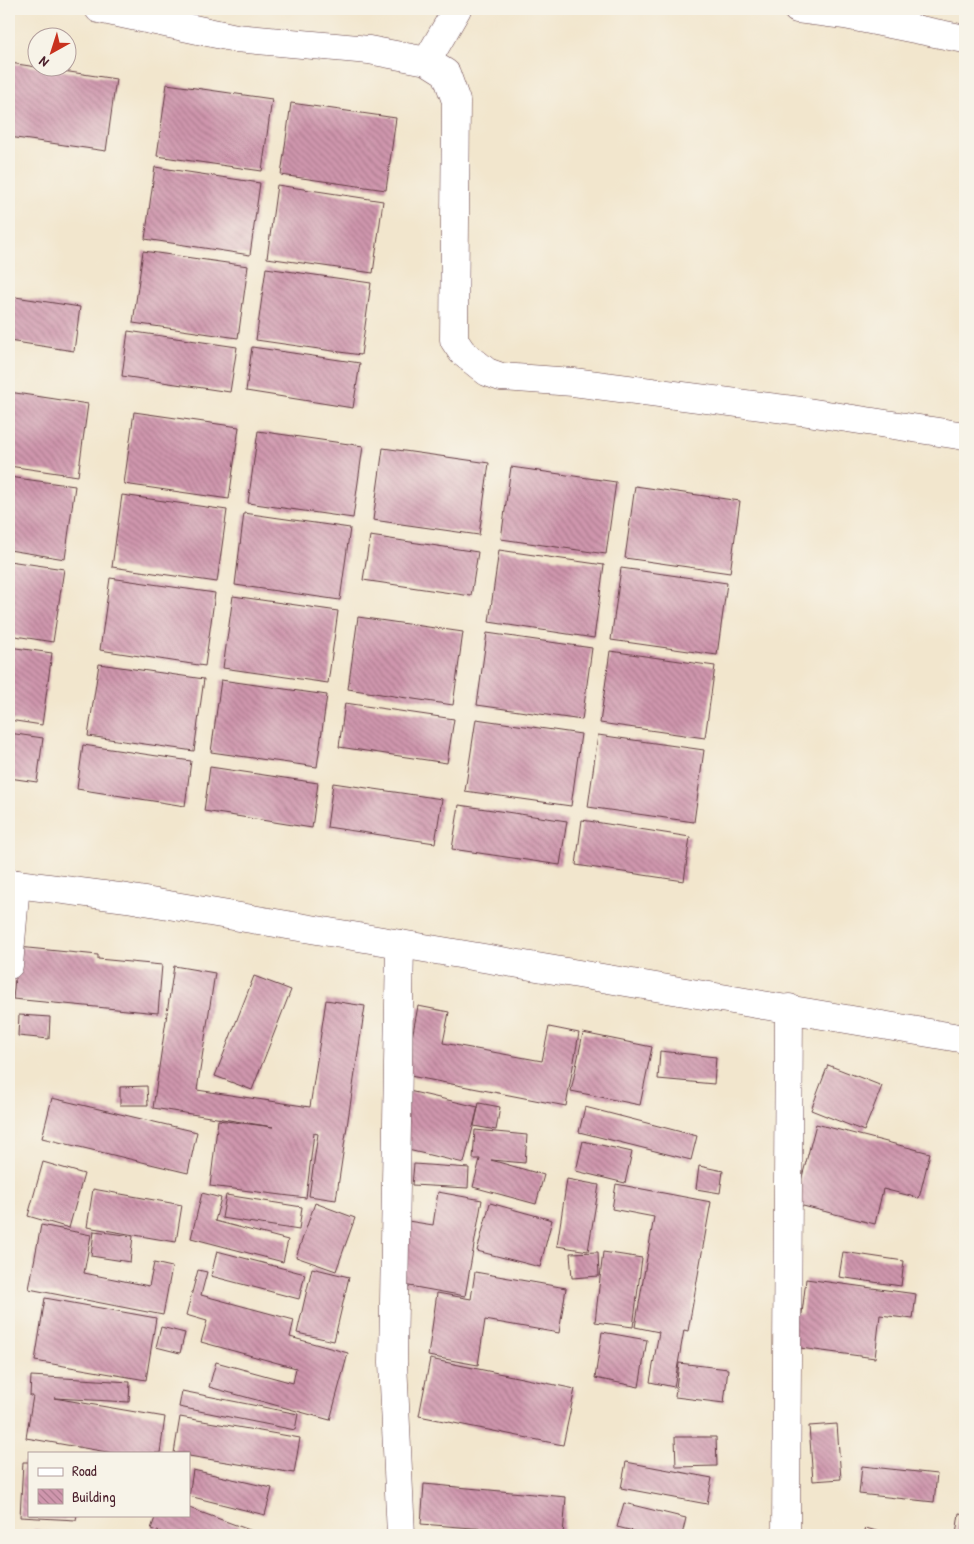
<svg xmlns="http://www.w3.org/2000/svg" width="974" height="1544" viewBox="0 0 974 1544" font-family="'Patrick Hand',sans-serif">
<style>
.building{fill:url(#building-back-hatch)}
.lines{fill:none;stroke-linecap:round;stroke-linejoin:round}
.minor-casing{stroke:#633d43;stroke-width:29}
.tertiary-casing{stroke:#633d43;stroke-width:29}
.minor{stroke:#fff;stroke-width:28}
.tertiary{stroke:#fff;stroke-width:28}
</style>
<defs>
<pattern id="building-back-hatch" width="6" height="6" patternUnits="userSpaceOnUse" patternTransform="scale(1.25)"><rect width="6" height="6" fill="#cf96ad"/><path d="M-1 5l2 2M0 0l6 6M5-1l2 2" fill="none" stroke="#aa7a8d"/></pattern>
</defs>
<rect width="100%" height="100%" fill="#f7f3e8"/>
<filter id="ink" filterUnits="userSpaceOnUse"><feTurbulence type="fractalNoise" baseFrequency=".02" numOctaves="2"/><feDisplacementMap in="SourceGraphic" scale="10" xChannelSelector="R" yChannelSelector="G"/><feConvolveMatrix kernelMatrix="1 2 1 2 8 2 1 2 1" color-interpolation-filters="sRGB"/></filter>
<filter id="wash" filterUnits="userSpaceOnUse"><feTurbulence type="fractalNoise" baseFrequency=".0096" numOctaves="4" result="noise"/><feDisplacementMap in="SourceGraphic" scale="20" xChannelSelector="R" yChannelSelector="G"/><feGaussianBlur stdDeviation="1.12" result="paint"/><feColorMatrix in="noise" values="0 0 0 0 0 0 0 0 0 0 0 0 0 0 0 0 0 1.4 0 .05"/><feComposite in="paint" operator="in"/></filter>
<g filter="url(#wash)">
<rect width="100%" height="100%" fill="#f2e6cd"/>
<g id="blocks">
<g class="building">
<polygon points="10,63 116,79 106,151 9,137"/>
<polygon points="167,84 272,99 262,171 157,156"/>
<polygon points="291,103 396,118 386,190 281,175"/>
<polygon points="155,167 260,183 250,255 145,239"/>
<polygon points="277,185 383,201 373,273 267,258"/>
<polygon points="143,251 248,266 238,338 133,323"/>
<polygon points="266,268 371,283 361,355 256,340"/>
<polygon points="9,296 80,307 74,351 9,341"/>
<polygon points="128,331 237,347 230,392 122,376"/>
<polygon points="252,347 360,363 353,408 246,391"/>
<polygon points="9,392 88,404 78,476 9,466"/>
<polygon points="134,412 239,427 229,499 124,484"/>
<polygon points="258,431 363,446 353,518 248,503"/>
<polygon points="383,448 489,463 479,535 373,520"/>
<polygon points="511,467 616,482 606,554 501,539"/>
<polygon points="9,477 75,486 65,559 9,550"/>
<polygon points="635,486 740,501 730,573 625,558"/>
<polygon points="122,495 227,510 217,582 112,567"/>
<polygon points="244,513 350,528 340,600 235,585"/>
<polygon points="370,536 478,552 471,596 363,580"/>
<polygon points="499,550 604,565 594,638 489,622"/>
<polygon points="9,561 64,569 53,642 9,635"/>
<polygon points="621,568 727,583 717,655 611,640"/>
<polygon points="110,578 215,593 205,666 100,650"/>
<polygon points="233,596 338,611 328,683 223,668"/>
<polygon points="358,617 463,632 453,705 348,689"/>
<polygon points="487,633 592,648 582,720 477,705"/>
<polygon points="9,647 52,653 42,725 9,720"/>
<polygon points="610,651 715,666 705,738 600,723"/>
<polygon points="99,664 204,679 194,751 88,736"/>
<polygon points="221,680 327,695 317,767 211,752"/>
<polygon points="345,703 454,719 447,763 339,747"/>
<polygon points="476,719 581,734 571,806 465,791"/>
<polygon points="9,733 43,738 37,782 9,778"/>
<polygon points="598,735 704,750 694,822 588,807"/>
<polygon points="83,745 191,761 185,806 77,789"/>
<polygon points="210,767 318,783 312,828 204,811"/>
<polygon points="333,783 442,799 435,843 327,827"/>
<polygon points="459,805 567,821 560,865 452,849"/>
<polygon points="582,820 690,837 684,881 576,865"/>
<polygon points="18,947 98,955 98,959 162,965 158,1013 13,999"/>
<polygon points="174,966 215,973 197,1090 310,1107 326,1000 365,1006 336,1200 309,1196 318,1134 314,1133 306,1198 210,1186 218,1120 273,1127 153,1108"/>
<polygon points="254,976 291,990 252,1090 215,1076"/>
<polygon points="418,1006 449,1012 443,1043 542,1061 549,1027 579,1033 566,1106 405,1075"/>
<polygon points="19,1015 50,1017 49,1039 18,1036"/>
<polygon points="583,1033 652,1047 640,1105 571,1091"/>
<polygon points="660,1051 716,1057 714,1084 658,1079"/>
<polygon points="828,1065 882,1086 864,1131 811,1110"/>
<polygon points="147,1086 148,1105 120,1105 120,1087"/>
<polygon points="409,1091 478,1107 464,1163 395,1147"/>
<polygon points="52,1098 197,1132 188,1173 42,1138"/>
<polygon points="479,1103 500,1107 496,1130 474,1126"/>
<polygon points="585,1107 697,1136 691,1160 579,1132"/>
<polygon points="816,1124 930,1153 919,1198 883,1189 875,1224 795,1204"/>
<polygon points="475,1130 527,1135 525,1163 491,1160 544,1175 536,1204 473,1187 480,1159 473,1159"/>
<polygon points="583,1141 632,1152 625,1183 576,1171"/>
<polygon points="43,1162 84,1174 69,1228 28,1216"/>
<polygon points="414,1164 469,1168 468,1188 412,1185"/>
<polygon points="699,1166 723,1171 720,1193 696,1189"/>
<polygon points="567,1179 599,1185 588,1251 557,1246"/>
<polygon points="616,1184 711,1202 688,1331 684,1330 674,1387 650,1382 659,1332 635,1327 654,1217 612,1209"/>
<polygon points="93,1189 182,1205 176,1242 87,1227"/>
<polygon points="438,1192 482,1200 465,1296 398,1284 408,1221 433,1225"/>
<polygon points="202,1193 221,1198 215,1221 288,1240 283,1262 191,1238"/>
<polygon points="226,1195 302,1207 299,1230 222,1218"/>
<polygon points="315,1203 355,1218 336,1271 296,1257"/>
<polygon points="490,1203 552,1220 540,1267 477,1251"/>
<polygon points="41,1225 91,1235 84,1273 149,1286 154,1263 172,1267 163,1315 29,1289"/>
<polygon points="94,1231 133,1236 130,1262 91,1256"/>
<polygon points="217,1251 305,1274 299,1299 211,1276"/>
<polygon points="598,1252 599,1276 572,1278 570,1253"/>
<polygon points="603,1252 642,1258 633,1327 595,1322"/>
<polygon points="843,1252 904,1261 901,1286 839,1277"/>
<polygon points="312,1268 349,1277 334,1341 297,1333"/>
<polygon points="198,1270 207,1272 201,1295 294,1320 290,1337 348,1353 330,1420 209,1387 216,1362 293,1383 296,1368 201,1342 207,1321 186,1315"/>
<polygon points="475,1272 566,1288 559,1333 485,1320 478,1365 428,1356 437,1293 471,1299"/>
<polygon points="806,1279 916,1294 913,1319 880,1315 875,1358 785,1346 789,1312 802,1314"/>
<polygon points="45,1298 156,1318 146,1380 35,1361"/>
<polygon points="161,1327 185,1333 180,1353 156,1347"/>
<polygon points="602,1332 647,1340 639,1387 595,1378"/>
<polygon points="430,1359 575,1389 563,1445 419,1416"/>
<polygon points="679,1363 728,1369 724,1403 675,1397"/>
<polygon points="31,1376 130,1382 129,1402 54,1398 165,1417 160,1453 113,1453 26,1438 33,1396 30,1396"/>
<polygon points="182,1391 298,1414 295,1430 179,1407"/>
<polygon points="180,1417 300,1438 294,1473 189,1456 189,1453 174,1453"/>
<polygon points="837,1424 841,1479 813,1481 809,1426"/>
<polygon points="675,1437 716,1437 717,1466 676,1467"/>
<polygon points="23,1462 29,1462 29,1515 77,1515 76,1520 20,1517"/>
<polygon points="626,1462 712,1478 707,1504 621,1488"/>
<polygon points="862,1466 937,1474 934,1502 859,1494"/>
<polygon points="193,1470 272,1488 265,1515 189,1496"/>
<polygon points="424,1484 566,1497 563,1535 421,1524"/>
<polygon points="624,1503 686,1518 682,1535 650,1535 617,1527"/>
<polygon points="189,1508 258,1533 257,1535 169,1535 151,1529 156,1515 189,1515"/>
<polygon points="959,1513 965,1514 965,1535 956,1535"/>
<polygon points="866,1528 890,1535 864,1535"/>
<polygon points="34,1529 61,1534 61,1535 33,1535"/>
</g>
</g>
</g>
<g filter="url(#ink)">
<use href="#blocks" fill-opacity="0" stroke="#633d43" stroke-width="1"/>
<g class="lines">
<defs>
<g id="minor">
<polyline points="99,9 236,38 369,50 427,61 446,73 456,101 454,340 462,352 487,372 501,377 573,382 801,411 965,436"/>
<polyline points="797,9 845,15 965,39"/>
<polyline points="427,61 457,9"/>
<polyline points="400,944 393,1362 401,1535"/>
<polyline points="9,965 16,884"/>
<polyline points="786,1535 789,1008"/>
</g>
<polyline id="tertiary" points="9,883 127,898 965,1039"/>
</defs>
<use href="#minor" class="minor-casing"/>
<use href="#tertiary" class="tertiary-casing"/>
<use href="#minor" class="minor"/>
<use href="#tertiary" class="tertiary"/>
</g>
</g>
<rect width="974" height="1544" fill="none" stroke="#f7f3e8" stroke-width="30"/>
<rect x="28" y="1452" width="162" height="65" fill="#f7f3e8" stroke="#b29e9c"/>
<rect x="38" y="1468" width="25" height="8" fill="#ffffff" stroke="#b29e9c"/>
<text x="72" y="1476" font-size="15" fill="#4a1f2b">Road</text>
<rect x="38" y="1489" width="25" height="15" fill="url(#building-back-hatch)" stroke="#b29e9c"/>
<text x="72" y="1502" font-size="15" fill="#4a1f2b">Building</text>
<g transform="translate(52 52) rotate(219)"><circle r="24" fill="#f7f3e8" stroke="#b29e9c"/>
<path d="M0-4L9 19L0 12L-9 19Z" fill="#c8321e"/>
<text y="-8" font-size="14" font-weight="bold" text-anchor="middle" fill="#4a1f2b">N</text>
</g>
</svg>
